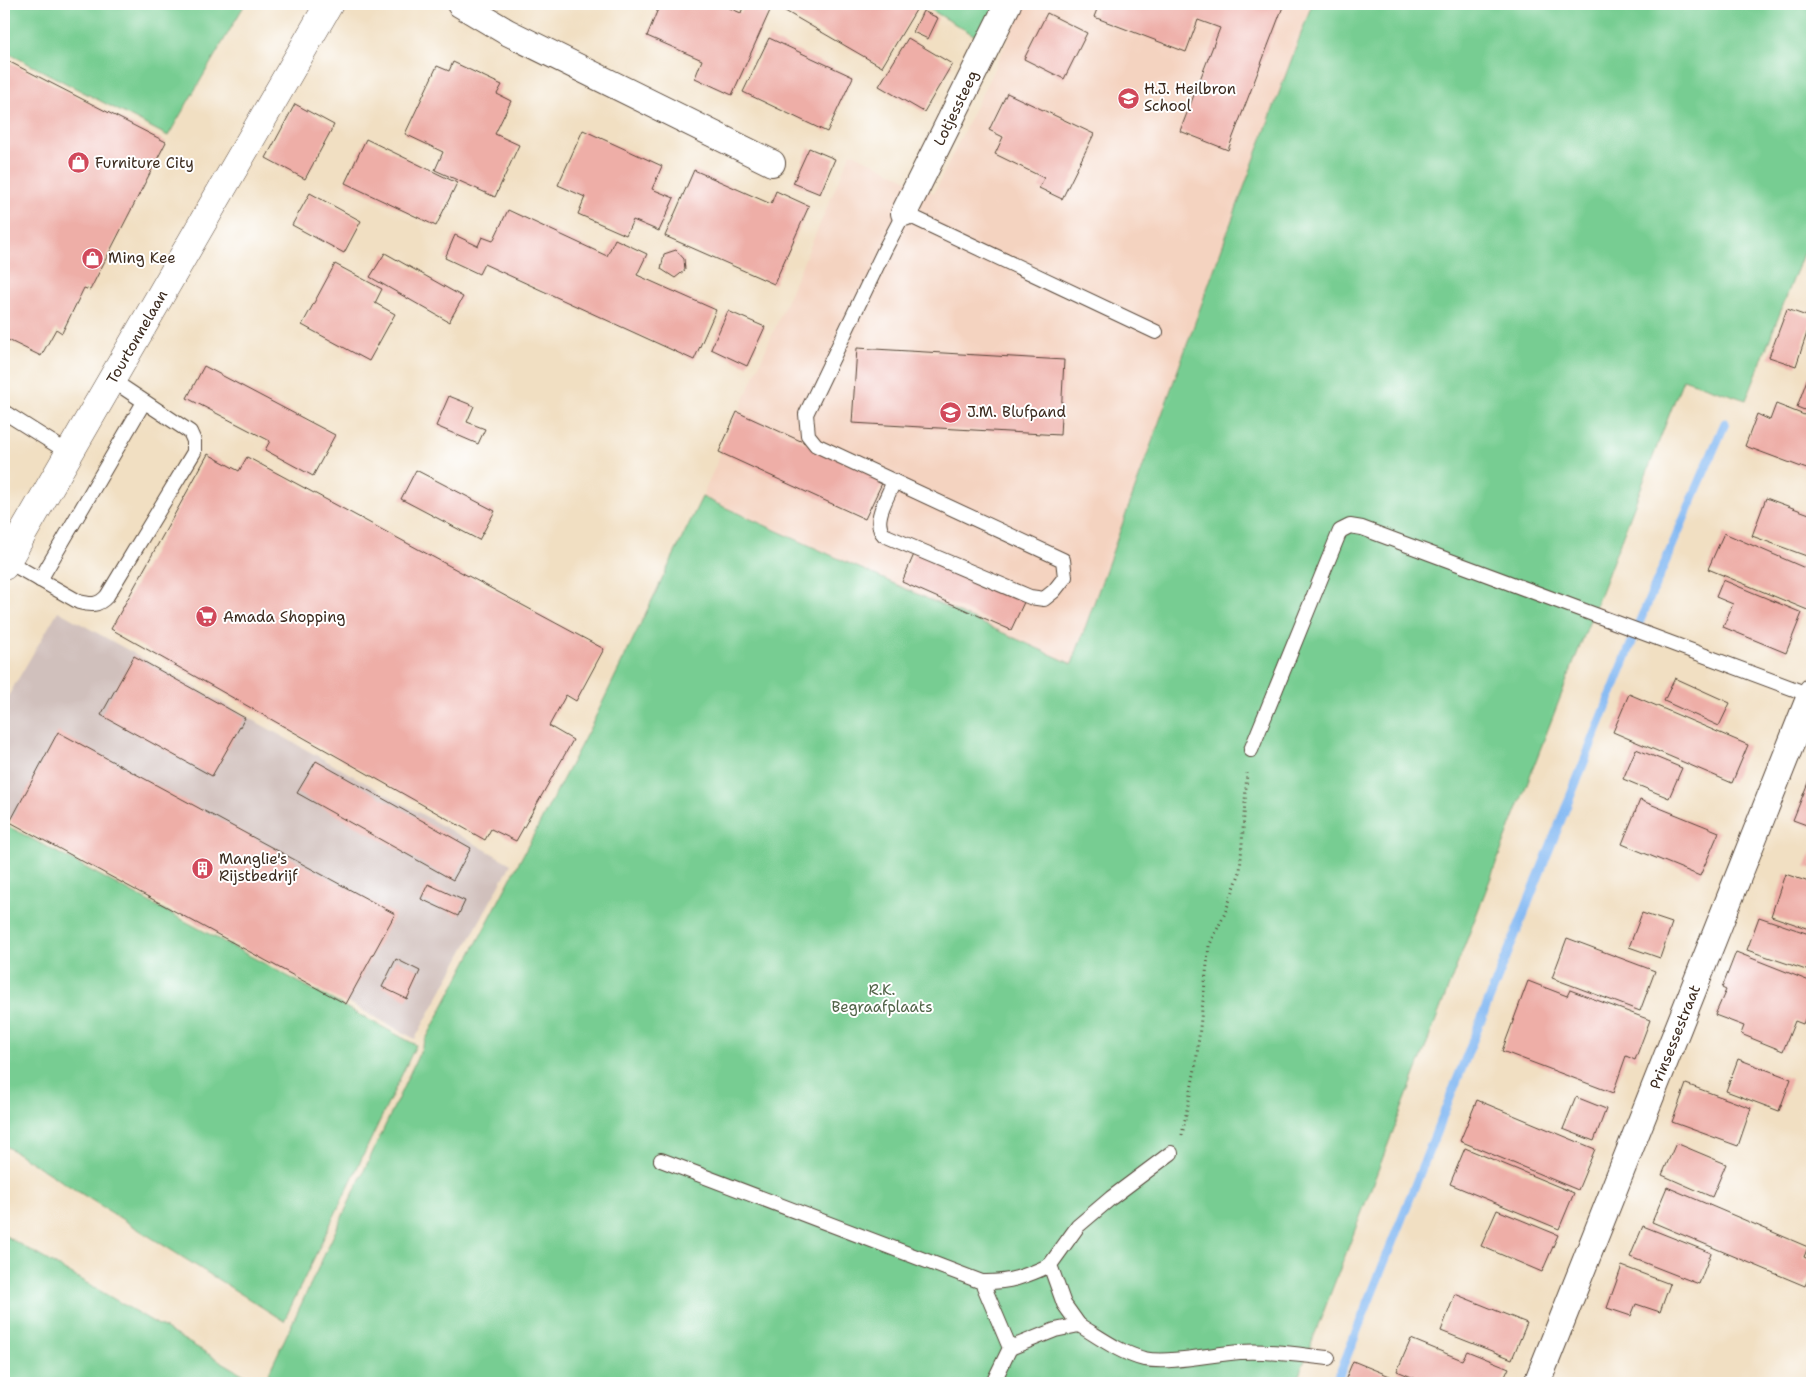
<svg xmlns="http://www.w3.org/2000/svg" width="1816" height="1387" viewBox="0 0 1816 1387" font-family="'Shantell Sans',sans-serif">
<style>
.built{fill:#f4d3c0}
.industrial{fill:#d0c0bc}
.green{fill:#77cd92;stroke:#597c58}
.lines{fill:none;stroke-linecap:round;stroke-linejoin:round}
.stream{stroke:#84b9f3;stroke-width:9}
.building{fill:#eeaea7}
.lane-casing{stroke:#564537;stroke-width:16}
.street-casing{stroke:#564537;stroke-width:28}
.secondary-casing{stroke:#564537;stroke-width:29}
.path{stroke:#564537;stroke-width:3;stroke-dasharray:1 4;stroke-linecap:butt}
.lane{stroke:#fff;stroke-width:14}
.street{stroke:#fff;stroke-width:26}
.secondary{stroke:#fff;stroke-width:28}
.labels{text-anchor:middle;stroke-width:4;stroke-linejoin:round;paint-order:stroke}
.poi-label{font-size:15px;fill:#3b2a1e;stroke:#fff;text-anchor:start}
.street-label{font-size:15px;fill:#3b2a1e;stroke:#fff}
.park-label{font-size:15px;fill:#506347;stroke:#fff}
</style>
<rect width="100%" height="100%" fill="#fff"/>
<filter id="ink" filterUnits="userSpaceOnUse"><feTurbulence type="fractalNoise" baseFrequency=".02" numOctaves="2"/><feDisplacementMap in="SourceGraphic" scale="10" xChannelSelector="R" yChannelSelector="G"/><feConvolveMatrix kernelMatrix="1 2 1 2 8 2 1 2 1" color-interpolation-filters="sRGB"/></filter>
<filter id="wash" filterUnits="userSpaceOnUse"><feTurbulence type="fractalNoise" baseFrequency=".0096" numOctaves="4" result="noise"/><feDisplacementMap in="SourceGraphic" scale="20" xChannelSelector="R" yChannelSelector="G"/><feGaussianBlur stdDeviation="1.12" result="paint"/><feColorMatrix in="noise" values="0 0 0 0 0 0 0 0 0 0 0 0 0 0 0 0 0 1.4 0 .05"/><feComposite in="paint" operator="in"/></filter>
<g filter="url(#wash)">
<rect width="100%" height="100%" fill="#f1dfc2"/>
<polygon class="built" points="1025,4 1312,4 1229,228 1072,664 702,497 851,152 934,193"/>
<polygon class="industrial" points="58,611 511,864 415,1039 4,815 4,703"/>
<g class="green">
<polygon points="4,4 245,4 168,136 4,51"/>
<polygon points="921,4 997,4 979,38"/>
<polygon points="1312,4 1812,4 1812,231 1746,400 1683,379 1296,1383 264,1383 425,1041 592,724 702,497 1072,664 1229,228"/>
<polygon points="4,824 416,1045 284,1321 4,1145"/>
<polygon points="4,1235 253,1380 252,1383 4,1383"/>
</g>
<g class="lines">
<g class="stream">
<polyline points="1639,623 1725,423"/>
<polyline points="1336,1383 1632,642"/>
</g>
</g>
<g id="blocks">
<g class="building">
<polygon points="660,4 720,4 741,13 744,4 917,4 919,5 882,67 773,4 732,95 695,78 702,60 647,36"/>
<polygon points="1099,4 1215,4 1227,9 1229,4 1284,4 1228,150 1180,131 1220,28 1198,20 1186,52 1094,17"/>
<polygon points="923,11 938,18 928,39 913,32"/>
<polygon points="1047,13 1087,33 1064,79 1024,59"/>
<polygon points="769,38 853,77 827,132 743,92"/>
<polygon points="908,38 952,64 924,112 879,86"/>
<polygon points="4,59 166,142 90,290 84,288 62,333 56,329 41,356 4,338"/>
<polygon points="453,62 502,85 497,94 511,101 495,134 519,145 495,197 435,170 443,152 405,134 437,66 449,71"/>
<polygon points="1007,93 1094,134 1062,199 1039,188 1044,178 995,154 1003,137 989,130"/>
<polygon points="295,104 334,125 305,179 266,158"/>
<polygon points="583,130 662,166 652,189 674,198 659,231 633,220 626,235 578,214 585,197 558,185"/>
<polygon points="366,139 457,183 436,226 345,183"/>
<polygon points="809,148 835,159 820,194 793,183"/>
<polygon points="694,170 771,204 776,191 809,206 774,284 665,236"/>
<polygon points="310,193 361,221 344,253 292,225"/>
<polygon points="508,210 607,256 615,239 647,254 637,275 716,310 694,360 484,264 479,274 445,258 455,235 478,246 482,237 493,241"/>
<polygon points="676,250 684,259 685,270 675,278 661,269 664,254"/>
<polygon points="385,253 463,297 449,322 370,277"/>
<polygon points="335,264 382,289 375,303 395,314 369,361 302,325"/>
<polygon points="1787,309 1812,318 1796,366 1769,357"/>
<polygon points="728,311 765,327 747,366 711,349"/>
<polygon points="857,348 1064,360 1060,435 852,423"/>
<polygon points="204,366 335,435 313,476 265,450 270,441 187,398"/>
<polygon points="1808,377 1812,378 1812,413 1797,407"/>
<polygon points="449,396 474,406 467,422 485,429 478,444 436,426"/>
<polygon points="1776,404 1812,418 1812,471 1745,446 1757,414 1770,420"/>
<polygon points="737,412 884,479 865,519 719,452"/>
<polygon points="208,454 239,471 247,457 604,649 576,701 566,695 549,726 573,740 516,841 491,829 485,840 111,629"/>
<polygon points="416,470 495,511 479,540 401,499"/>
<polygon points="1766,498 1812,515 1812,558 1752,536"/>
<polygon points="1724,533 1812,571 1812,605 1810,611 1708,569"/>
<polygon points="915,552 1025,600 1011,630 902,582"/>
<polygon points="1723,580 1802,613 1786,653 1723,627 1733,604 1716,597"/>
<polygon points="134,656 245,718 212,776 101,715"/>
<polygon points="1675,678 1730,703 1719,726 1664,701"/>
<polygon points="1629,694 1748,745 1732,783 1613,732"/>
<polygon points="58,732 395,914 346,1004 10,822"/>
<polygon points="1636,749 1682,768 1669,798 1623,779"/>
<polygon points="316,761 471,848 453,880 297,793"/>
<polygon points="1809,780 1812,782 1812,827 1793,820"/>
<polygon points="1640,800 1719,832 1700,876 1622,844"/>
<polygon points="1812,852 1812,869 1806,866"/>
<polygon points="1785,874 1812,883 1812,930 1771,916"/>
<polygon points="428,884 465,901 458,916 421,899"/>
<polygon points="1642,913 1672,923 1660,958 1629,947"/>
<polygon points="1759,917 1812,935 1812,972 1747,950"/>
<polygon points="1567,938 1655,971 1640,1011 1552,978"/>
<polygon points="1736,952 1812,982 1812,1002 1803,1024 1795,1021 1783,1051 1741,1034 1744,1026 1715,1015 1726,990 1722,988"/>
<polygon points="396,959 420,971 407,999 382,987"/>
<polygon points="1528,981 1567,996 1570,990 1650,1020 1635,1060 1626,1056 1613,1093 1502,1051"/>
<polygon points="1738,1059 1791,1079 1779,1111 1726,1091"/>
<polygon points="1686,1084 1751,1108 1738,1146 1672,1122"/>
<polygon points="1576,1097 1606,1109 1594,1141 1563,1129"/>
<polygon points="1477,1100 1595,1149 1578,1190 1460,1141"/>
<polygon points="1676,1143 1726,1164 1712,1197 1662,1175"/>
<polygon points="1465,1148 1574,1193 1559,1229 1450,1184"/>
<polygon points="1667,1187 1808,1247 1804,1257 1812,1261 1812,1270 1805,1286 1652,1222"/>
<polygon points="1497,1210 1558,1235 1542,1272 1481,1246"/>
<polygon points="1643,1226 1711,1253 1699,1284 1630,1257"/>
<polygon points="1622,1266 1670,1284 1660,1312 1636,1304 1631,1316 1607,1308"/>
<polygon points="1455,1294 1527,1323 1512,1359 1441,1331"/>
<polygon points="1411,1339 1462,1360 1467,1351 1509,1368 1502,1383 1426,1383 1397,1371"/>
<polygon points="1353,1361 1407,1383 1344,1383"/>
</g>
</g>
</g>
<g filter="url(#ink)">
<use href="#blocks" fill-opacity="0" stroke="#564537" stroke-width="1"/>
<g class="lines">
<defs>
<g id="lane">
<polyline points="4,412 69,453"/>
<path d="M894 481C888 497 871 521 884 535L1030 597 1044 599 1054 591 1065 577 1063 560 816 445 808 435 806 414 885 249 904 213 1156 332"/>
<path d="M7 561 79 602C91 605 98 606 107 596L194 452V441L190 432 112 380"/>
<polyline points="40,580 144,402"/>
<polyline points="1251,750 1340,531 1350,526 1362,528 1810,695"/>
<polyline points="661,1160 982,1282 1010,1348 993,1383"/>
<path d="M982 1282C1008 1283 1027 1276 1050 1265"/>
<polyline points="1079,1325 1064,1304 1050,1265 1078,1226 1111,1198 1171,1153"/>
<path d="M1010 1348 1055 1330 1079 1325C1099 1337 1120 1353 1144 1359 1170 1364 1212 1354 1240 1352 1269 1350 1299 1355 1328 1358"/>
</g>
<g id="street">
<polyline points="460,4 507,32 772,163"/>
<polyline points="904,213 1008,4"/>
<polyline points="1537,1383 1812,691"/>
</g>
<polyline id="secondary" points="4,566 329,4"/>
</defs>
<use href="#lane" class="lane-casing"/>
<use href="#street" class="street-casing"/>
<use href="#secondary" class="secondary-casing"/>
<polyline class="path" points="1182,1135 1196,1064 1209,946 1225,913 1240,872 1247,773"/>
<use href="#lane" class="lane"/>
<use href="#street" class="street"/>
<use href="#secondary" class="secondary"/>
</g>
</g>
<defs>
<symbol id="school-disc" viewBox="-11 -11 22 22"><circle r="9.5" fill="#d1495b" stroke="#fff"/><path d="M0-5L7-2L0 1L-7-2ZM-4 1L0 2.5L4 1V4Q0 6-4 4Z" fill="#fff"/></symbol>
<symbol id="shop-disc" viewBox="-11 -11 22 22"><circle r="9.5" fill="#d1495b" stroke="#fff"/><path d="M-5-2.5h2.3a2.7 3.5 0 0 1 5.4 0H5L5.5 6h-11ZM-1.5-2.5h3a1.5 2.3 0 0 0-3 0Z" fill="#fff"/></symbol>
<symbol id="supermarket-disc" viewBox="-11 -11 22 22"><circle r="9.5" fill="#d1495b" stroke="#fff"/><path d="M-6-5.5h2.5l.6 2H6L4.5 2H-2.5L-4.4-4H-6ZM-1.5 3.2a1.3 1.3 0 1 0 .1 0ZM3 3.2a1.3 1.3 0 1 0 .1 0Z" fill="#fff"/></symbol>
<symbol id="building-disc" viewBox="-11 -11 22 22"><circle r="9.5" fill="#d1495b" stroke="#fff"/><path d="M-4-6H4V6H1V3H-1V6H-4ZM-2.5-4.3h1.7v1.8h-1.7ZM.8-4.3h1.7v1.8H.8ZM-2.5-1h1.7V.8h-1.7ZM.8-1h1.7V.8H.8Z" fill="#fff"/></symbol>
</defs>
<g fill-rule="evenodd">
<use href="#school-disc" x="1116" y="86" width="25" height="25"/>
<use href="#shop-disc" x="66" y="150" width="25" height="25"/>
<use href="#shop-disc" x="80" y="246" width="25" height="25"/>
<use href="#school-disc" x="938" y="400" width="25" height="25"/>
<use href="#supermarket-disc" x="194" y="604" width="25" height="25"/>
<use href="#building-disc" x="190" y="856" width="25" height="25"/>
</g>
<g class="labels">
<g class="poi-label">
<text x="1144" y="94">H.J. Heilbron<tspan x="1144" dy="17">School</tspan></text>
<text x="95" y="168">Furniture City</text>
<text x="108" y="263">Ming Kee</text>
<text x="967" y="417">J.M. Blufpand</text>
<text x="223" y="622">Amada Shopping</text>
<text x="219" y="864">Manglie's<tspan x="219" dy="17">Rijstbedrijf</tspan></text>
</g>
<g class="street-label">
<text transform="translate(956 108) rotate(-64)" y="5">Lotjessteeg</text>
<text transform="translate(137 337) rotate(-60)" y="5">Tourtonnelaan</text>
<text transform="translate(1675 1037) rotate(-68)" y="5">Prinsessestraat</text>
</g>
<g class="park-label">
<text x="882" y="995">R.K.<tspan x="882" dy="17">Begraafplaats</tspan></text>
</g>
</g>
<rect width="1816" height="1387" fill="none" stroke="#fff" stroke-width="20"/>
</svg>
